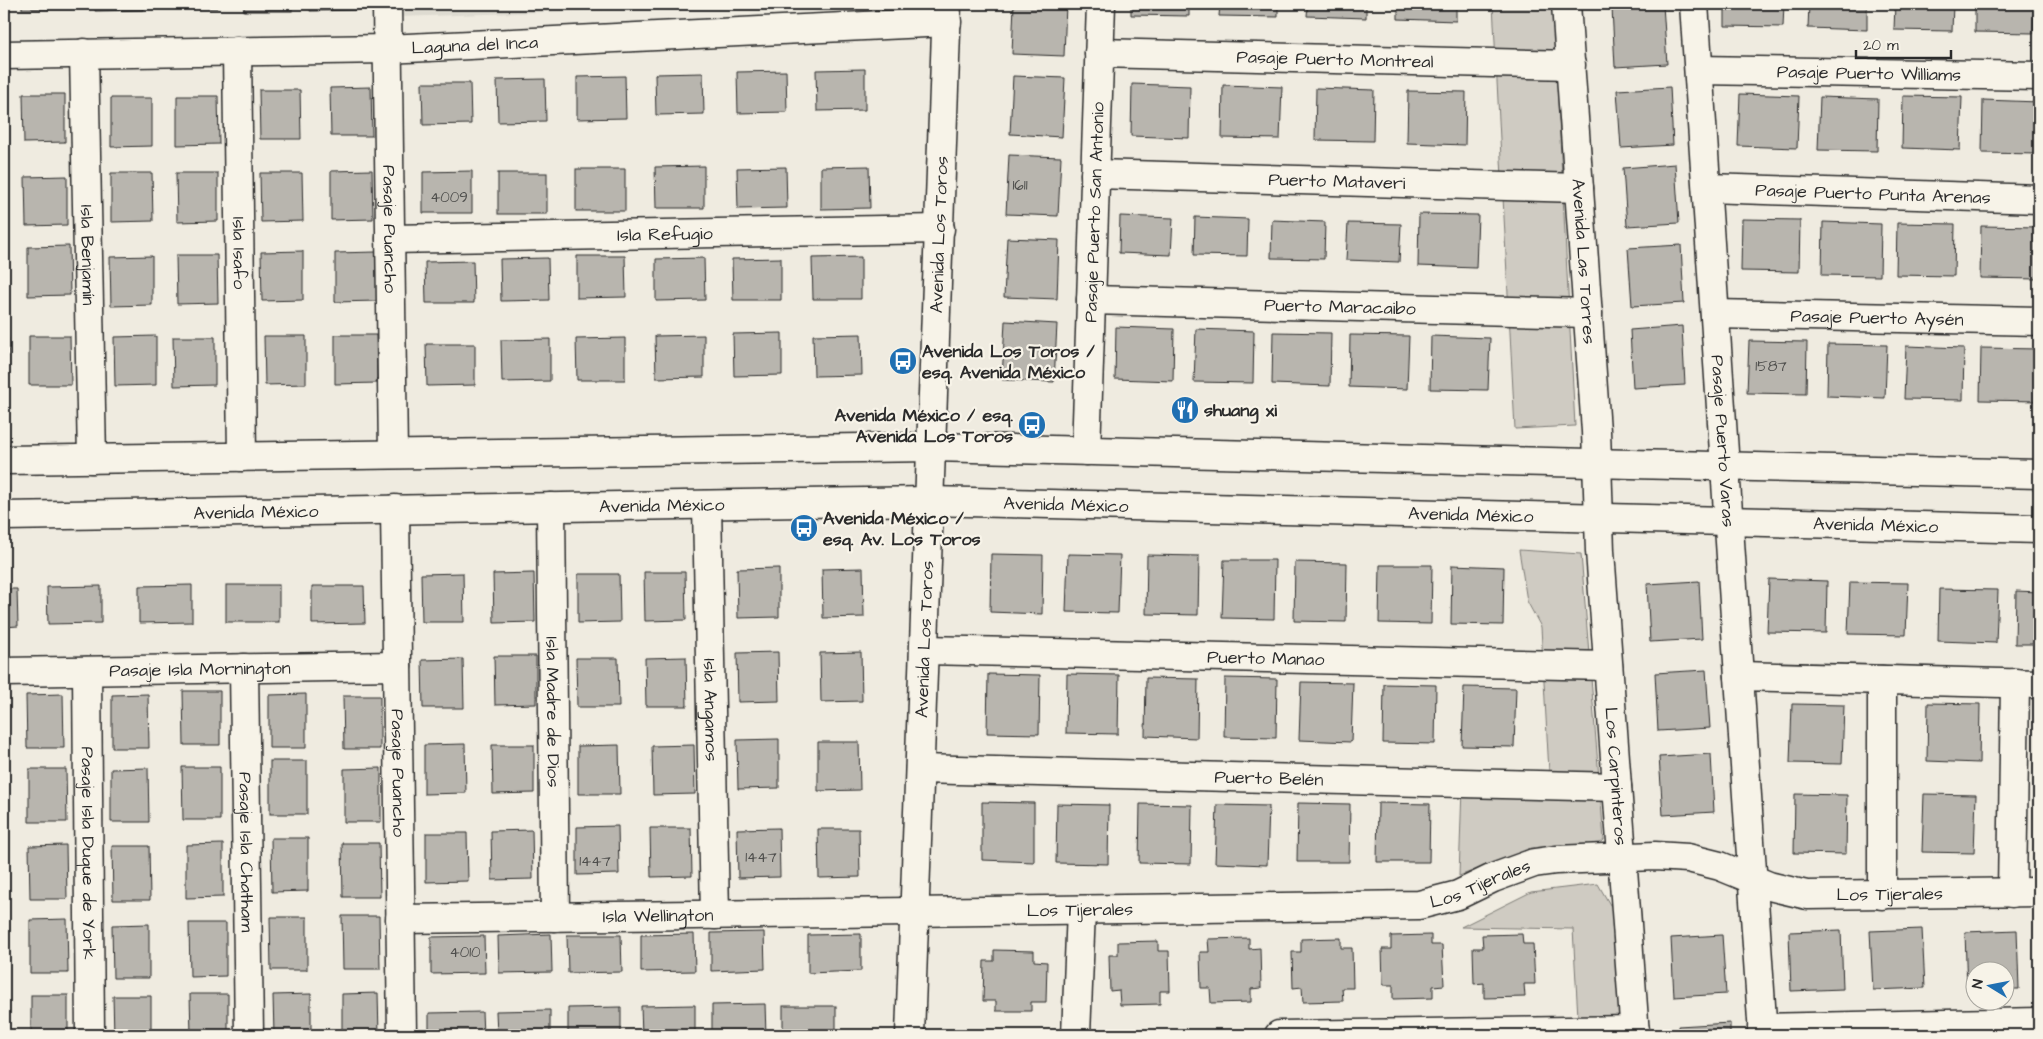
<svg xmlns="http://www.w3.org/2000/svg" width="2043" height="1039" viewBox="0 0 2043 1039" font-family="'Architects Daughter',sans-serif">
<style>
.built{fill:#dedbd1}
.green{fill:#cfcbc2;stroke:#7d7b76}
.building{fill:#b8b5ae;stroke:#2b2b2b}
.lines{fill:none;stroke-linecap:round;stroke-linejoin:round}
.minor-casing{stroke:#2b2b2b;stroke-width:31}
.major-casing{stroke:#2b2b2b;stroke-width:31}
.minor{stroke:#f7f3e8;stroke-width:28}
.major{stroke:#f7f3e8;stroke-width:28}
.labels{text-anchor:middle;stroke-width:4.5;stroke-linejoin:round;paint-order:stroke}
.number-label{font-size:15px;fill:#4e4e4c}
.street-label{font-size:18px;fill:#2b2b2b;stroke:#f7f3e8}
.poi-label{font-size:18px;font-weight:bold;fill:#2b2b2b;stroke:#f7f3e8;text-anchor:start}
</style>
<rect width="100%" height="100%" fill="#efebe0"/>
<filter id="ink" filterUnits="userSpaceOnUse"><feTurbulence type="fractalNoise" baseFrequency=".02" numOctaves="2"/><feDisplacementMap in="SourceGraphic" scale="10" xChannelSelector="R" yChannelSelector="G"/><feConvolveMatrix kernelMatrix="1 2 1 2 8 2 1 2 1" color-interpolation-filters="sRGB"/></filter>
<g filter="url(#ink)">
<polygon class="built" points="399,4 776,4 399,17"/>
<g class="green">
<polygon points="1493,4 1553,4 1575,426 1515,429"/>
<polygon points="1519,550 1581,554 1604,840 1595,848 1492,864 1459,876 1462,788 1550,790 1541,627 1527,601"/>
<polygon points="1598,884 1617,917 1625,1035 1579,1035 1573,929 1461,927 1531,892"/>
</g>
<g class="building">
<rect x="22" y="4" width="49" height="5"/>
<polygon points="95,4 144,4 144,10 95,11"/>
<polygon points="168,4 217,4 217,8 168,9"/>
<rect x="244" y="4" width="48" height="7"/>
<polygon points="310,4 358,4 358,10 310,11"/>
<polygon points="1014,4 1066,4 1064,56 1012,54"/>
<polygon points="1131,4 1189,4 1189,16 1131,15"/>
<polygon points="1220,4 1278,4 1278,17 1219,16"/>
<polygon points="1308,4 1366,4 1366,18 1307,16"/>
<polygon points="1398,4 1456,4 1456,21 1398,19"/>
<polygon points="1725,4 1784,4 1783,27 1725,26"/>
<polygon points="1809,4 1867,4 1867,30 1808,28"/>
<polygon points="1895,4 1953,4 1952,31 1894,30"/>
<polygon points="1975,4 2034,4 2033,33 1975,32"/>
<polygon points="1663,5 1667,64 1615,67 1612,8"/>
<polygon points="865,69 865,110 817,111 816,70"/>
<polygon points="786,71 787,112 738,113 737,72"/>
<polygon points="703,73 704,114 656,115 655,74"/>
<polygon points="625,76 626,118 577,119 577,77"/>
<polygon points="1013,76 1065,78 1062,137 1010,134"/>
<polygon points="545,79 546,121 498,122 497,80"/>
<polygon points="422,83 470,83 471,124 423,125"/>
<polygon points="1132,84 1190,86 1189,138 1131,136"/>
<polygon points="1223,85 1282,87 1280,139 1222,138"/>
<polygon points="371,87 372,136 331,136 330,88"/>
<polygon points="1670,87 1673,145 1621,148 1617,90"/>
<polygon points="1316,88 1374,90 1373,141 1315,140"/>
<polygon points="259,90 300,90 301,139 260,139"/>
<polygon points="1408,91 1466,92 1465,145 1407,143"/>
<polygon points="23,94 65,94 65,142 24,143"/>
<polygon points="1740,94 1799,96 1797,148 1738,146"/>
<polygon points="177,96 218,96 219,144 177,145"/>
<polygon points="1903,96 1962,97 1960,150 1902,148"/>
<polygon points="1820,97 1878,99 1877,151 1818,150"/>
<polygon points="111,98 152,98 152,146 111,147"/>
<polygon points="1983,100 2039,102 2039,154 1982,153"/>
<polygon points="1009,155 1061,157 1058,216 1006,214"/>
<polygon points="1675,164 1679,223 1627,226 1623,168"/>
<polygon points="704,166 704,208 656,208 655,167"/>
<polygon points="869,166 870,208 821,209 821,167"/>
<polygon points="786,167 787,208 738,209 737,168"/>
<rect x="576" y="169" width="49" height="42"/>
<polygon points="372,170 373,219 331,220 331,171"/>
<polygon points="472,171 472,213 423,213 423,172"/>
<polygon points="111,173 152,173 153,221 111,222"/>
<polygon points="176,173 218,173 218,221 177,222"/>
<polygon points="260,173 302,173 303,221 261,222"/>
<rect x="498" y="173" width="49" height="41"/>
<polygon points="67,176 67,225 26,226 25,177"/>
<polygon points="1419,214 1478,215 1476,268 1418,266"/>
<polygon points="1120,216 1173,218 1171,255 1119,253"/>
<polygon points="1195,217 1248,219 1247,256 1194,255"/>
<polygon points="1742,219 1800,220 1799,272 1741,271"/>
<polygon points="1272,220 1325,222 1324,259 1271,258"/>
<polygon points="1823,222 1881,224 1880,276 1822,275"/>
<polygon points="1348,223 1401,224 1399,262 1346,260"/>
<polygon points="1897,223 1955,224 1954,276 1896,275"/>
<polygon points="1981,226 2039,227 2038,279 1980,278"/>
<polygon points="1007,238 1059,240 1057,299 1004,297"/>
<polygon points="1681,245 1684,303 1632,306 1628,248"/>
<polygon points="69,246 70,295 28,296 28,247"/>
<polygon points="303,251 303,300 262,301 261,252"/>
<polygon points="376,252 377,301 335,302 335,253"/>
<polygon points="176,255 217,255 218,303 177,304"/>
<polygon points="6,256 6,305 4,305 4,257"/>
<polygon points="152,256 152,305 111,306 110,257"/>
<polygon points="577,256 625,256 626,297 577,298"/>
<polygon points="861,257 861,299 813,299 812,258"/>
<polygon points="548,258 549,300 501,301 500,259"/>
<polygon points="704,258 705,300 656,301 656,259"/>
<polygon points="781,258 781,300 733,300 732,259"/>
<polygon points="473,261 474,303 426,303 425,262"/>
<polygon points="1005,321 1057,324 1054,382 1002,380"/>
<polygon points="1682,326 1685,385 1633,388 1630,330"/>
<polygon points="1116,327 1174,329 1173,381 1115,379"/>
<polygon points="1196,329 1254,331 1253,383 1194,382"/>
<polygon points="1273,332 1331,333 1330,386 1272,384"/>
<polygon points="782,333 782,375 734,376 733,334"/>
<polygon points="861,334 862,375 814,376 813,335"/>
<polygon points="335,335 376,335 377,383 335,384"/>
<polygon points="704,335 704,377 656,378 655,336"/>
<polygon points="1350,335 1409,336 1407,389 1349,387"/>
<polygon points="29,336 70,336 71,385 29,385"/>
<polygon points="156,336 156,385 115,386 114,337"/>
<polygon points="264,336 306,336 306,384 265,385"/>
<polygon points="1431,336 1490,338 1488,390 1430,389"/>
<polygon points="173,337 215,337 215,385 174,386"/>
<polygon points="4,338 8,338 9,387 4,387"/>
<polygon points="625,338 625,380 577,380 576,339"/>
<polygon points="550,339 550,381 502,382 501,340"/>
<polygon points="1749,341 1807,342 1806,394 1747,393"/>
<polygon points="426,344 475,344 475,385 427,386"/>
<polygon points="1828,344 1887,345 1885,398 1827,396"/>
<polygon points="1906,346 1964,348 1963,400 1904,399"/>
<polygon points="1981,348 2039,349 2039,401 1980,400"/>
<polygon points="991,554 1043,555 1042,614 990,612"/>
<polygon points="1068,554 1120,555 1118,613 1066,612"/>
<polygon points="1147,555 1199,556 1198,615 1146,614"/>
<polygon points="1224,560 1275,560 1274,619 1222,618"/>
<polygon points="1295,562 1347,563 1346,622 1294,621"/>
<polygon points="1380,565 1432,565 1431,624 1379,623"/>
<polygon points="1452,565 1504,567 1503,625 1451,624"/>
<polygon points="779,568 779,617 738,618 737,569"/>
<polygon points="863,568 864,617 823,618 822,569"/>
<polygon points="644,572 685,572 686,620 645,621"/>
<polygon points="463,573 464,622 422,622 421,574"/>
<polygon points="534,573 535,622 494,623 493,574"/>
<polygon points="578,574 619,574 620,622 578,623"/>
<polygon points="1769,579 1827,581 1826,633 1767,632"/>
<polygon points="1699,581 1702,639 1650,642 1647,584"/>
<polygon points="1850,582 1908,583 1906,635 1848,634"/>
<polygon points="192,585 192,622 139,623 139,586"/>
<rect x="226" y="585" width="53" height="37"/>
<polygon points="101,586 101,623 48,624 47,587"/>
<polygon points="312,586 364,586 365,623 312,624"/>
<polygon points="4,589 17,589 18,626 4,627"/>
<polygon points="1939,589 1998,590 1996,643 1938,641"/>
<polygon points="2016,591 2039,592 2039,644 2015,644"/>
<polygon points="778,652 779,701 738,702 737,653"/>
<polygon points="861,652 862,701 821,702 820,653"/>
<polygon points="494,656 536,656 536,704 495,705"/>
<polygon points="686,657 687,706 646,706 645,658"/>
<polygon points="576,658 618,658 619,707 577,707"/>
<polygon points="463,659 464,708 423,708 422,660"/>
<polygon points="1706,670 1710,728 1658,731 1655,673"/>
<polygon points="988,674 1040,675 1039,734 987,733"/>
<polygon points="1067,674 1119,675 1118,734 1066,733"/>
<polygon points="1146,678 1198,679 1197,738 1145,736"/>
<polygon points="1225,678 1277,679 1276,738 1224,737"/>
<polygon points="1301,682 1353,683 1351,742 1299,740"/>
<polygon points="1384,684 1436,685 1435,744 1383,743"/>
<polygon points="1464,687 1516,688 1514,747 1462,746"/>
<polygon points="183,691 220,691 220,745 184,745"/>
<polygon points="63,694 64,748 27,748 26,695"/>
<polygon points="148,694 149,748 112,748 112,695"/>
<polygon points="306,694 306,748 269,748 269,695"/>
<polygon points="343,696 380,696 380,749 344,749"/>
<polygon points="1928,703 1980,704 1979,763 1927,761"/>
<polygon points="1792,704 1844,705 1842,764 1790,763"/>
<polygon points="779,739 779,788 738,789 737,740"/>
<polygon points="818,742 859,742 860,790 818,791"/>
<polygon points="465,744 466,793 424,794 424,745"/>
<polygon points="492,745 534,745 534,793 493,794"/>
<polygon points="619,745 620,794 578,794 578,746"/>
<polygon points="694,745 695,794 653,795 652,746"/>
<polygon points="1711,754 1714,812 1663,815 1659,757"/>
<rect x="270" y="761" width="37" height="53"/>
<polygon points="182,767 220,767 220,820 183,820"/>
<polygon points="148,768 149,822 111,822 111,769"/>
<polygon points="381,768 381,822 344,822 344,769"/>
<polygon points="29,769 66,769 67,822 29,822"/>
<polygon points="1795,794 1847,795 1846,854 1794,853"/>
<polygon points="1924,794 1976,795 1974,853 1922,852"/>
<polygon points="982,802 1034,803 1034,862 982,860"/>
<polygon points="1298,803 1350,804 1349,862 1297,862"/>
<polygon points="1378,803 1430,804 1429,862 1377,862"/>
<polygon points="1057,804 1109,805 1108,864 1056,863"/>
<polygon points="1140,804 1192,805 1191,864 1139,863"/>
<polygon points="1217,805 1269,806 1267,865 1215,863"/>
<polygon points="618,826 619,874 577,875 577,827"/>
<polygon points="650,828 691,828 692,876 651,877"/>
<polygon points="779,828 780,877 738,878 737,829"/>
<polygon points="818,829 859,829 860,877 819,878"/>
<polygon points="532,830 533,879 492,880 491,831"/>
<polygon points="426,833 467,833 468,881 426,882"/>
<polygon points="271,838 308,838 308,891 272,892"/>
<polygon points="342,843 379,843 380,897 343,897"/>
<polygon points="223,844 223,897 186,898 186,845"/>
<polygon points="66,845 67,899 30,899 29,846"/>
<polygon points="112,846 149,846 150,900 113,900"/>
<polygon points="342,916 379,916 380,969 343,969"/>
<polygon points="270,917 307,917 307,970 271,970"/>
<polygon points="67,919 68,973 30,973 30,920"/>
<polygon points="189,923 226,923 226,976 190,977"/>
<polygon points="149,924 149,978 113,978 112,925"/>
<polygon points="1922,929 1925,988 1873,990 1870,931"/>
<polygon points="1841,930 1843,989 1791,991 1789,932"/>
<polygon points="2017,930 2019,989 2006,989 2006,972 1976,972 1976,990 1967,991 1965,932"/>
<polygon points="764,932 765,969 711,971 711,933"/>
<polygon points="551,934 552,972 499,973 498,936"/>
<polygon points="694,934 695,971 641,972 641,935"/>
<polygon points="861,934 861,971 808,973 808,935"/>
<polygon points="1522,934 1523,944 1533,944 1535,984 1524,984 1525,997 1484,998 1484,983 1474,984 1473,948 1483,948 1482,935"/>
<polygon points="567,935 621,935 622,972 568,973"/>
<polygon points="1431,935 1431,945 1442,945 1444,985 1433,986 1433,998 1393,999 1393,985 1383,985 1382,949 1391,949 1391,936"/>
<polygon points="1722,935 1726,994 1674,997 1671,938"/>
<polygon points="484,936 485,973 431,974 431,937"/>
<polygon points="1249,938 1249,949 1260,948 1261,988 1251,989 1251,1002 1211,1003 1210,988 1201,988 1200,952 1209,952 1208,939"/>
<polygon points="1341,938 1341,948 1352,948 1353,988 1342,988 1343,1001 1303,1002 1302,987 1293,988 1292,952 1301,952 1301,939"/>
<polygon points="1158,941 1158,951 1169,951 1170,991 1160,991 1160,1004 1120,1005 1119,990 1110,991 1109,955 1118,955 1118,942"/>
<polygon points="994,950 1034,951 1034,961 1047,962 1046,1002 1031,1002 1031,1011 996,1011 996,1001 983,1001 984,961 994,961"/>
<polygon points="378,993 379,1035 342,1035 342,994"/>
<polygon points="190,994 228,994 228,1035 191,1035"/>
<polygon points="311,994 311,1035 274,1035 273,995"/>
<rect x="31" y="995" width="37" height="40"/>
<polygon points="113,996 151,996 151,1035 114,1035"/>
<polygon points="765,1004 766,1035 712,1035 712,1005"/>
<polygon points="695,1005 695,1035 642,1035 641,1006"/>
<rect x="783" y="1006" width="53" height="29"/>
<polygon points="621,1007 621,1035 568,1035 568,1008"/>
<polygon points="550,1010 550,1035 497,1035 496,1011"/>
<polygon points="482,1012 483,1035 429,1035 429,1013"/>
<polygon points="1730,1023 1730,1035 1679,1035 1678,1026"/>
</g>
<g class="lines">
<defs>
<g id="minor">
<path id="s1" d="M387 4 393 454"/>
<path id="s2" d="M1566 4 1596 431 1600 551 1635 1035"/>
<path id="s3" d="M1694 4 1763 1035"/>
<path id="s4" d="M237 51 242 457"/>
<path id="s5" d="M84 53 92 459"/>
<path id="s6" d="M1099 53 1571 65"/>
<path id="s7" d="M4 55 387 49 947 22"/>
<path id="s8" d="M1699 70 2039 76"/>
<path id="s9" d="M1095 174 1579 188"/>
<path id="s10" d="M1707 188 2039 199"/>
<path id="s11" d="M390 239 940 229"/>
<path id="s12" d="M1091 300 1588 313"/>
<path id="s13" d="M1715 314 2039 321"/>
<path id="s14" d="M1086 451 1101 4"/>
<polyline points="4,460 932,447"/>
<path id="s15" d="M707 505 715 915"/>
<path id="s16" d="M551 507 555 917"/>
<path id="s17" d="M395 509 402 1035"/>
<path id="s18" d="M4 516 930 501"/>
<path id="s19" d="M925 650 1608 666"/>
<path id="s20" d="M244 668 249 1035"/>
<path id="s21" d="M87 671 90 1035"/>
<path id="s22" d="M4 672 397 666"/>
<polyline points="1739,676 2039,684"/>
<path id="s23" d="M920 769 1617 787"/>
<polyline points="2012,893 2015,683"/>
<polyline points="1882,895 1882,680"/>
<path id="s24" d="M400 919 1419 905 1458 895 1493 878 1534 863 1556 860 1655 856 1688 858 1720 866 1769 886 1807 895 2039 892"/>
<polyline points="1762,1028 2039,1022"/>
<polyline points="1076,1035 1081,910"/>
<polyline points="1279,1035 1635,1030"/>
</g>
<g id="major">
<polyline points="932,447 2039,474"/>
<path id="s25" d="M930 501 2039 529"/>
<path id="s26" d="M910 1035 947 4"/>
</g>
</defs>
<use href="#minor" class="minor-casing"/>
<use href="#major" class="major-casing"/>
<use href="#minor" class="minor"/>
<use href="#major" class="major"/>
</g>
</g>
<defs>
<symbol id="bus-disc" viewBox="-11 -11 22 22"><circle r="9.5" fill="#1f6fb2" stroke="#f7f3e8"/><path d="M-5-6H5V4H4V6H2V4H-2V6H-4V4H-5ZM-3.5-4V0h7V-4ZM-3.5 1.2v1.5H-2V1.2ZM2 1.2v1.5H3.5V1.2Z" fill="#fff"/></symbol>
<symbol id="restaurant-disc" viewBox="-11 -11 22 22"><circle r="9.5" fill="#1f6fb2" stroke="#f7f3e8"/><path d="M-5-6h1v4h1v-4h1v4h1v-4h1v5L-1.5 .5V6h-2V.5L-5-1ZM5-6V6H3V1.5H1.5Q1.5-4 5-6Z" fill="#fff"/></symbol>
</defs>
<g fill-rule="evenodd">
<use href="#bus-disc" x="887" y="345" width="32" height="32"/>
<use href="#restaurant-disc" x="1169" y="394" width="32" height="32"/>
<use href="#bus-disc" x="1016" y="409" width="32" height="32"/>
<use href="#bus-disc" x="788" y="512" width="32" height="32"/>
</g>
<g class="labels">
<g class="number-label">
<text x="1020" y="190">1611</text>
<text x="449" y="202">4009</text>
<text x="1771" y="371">1587</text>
<text x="761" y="862">1447</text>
<text x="595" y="866">1447</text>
<text x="465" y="957">4010</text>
</g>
<g class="street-label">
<text dy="6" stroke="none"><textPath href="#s7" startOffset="471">Laguna del Inca</textPath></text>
<text dy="6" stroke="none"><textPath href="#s6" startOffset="236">Pasaje Puerto Montreal</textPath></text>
<text dy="6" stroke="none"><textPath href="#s8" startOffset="170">Pasaje Puerto Williams</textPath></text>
<text dy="6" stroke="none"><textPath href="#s9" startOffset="242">Puerto Mataveri</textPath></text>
<text dy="6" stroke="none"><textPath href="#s10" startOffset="166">Pasaje Puerto Punta Arenas</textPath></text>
<text dy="6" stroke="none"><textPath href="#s14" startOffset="239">Pasaje Puerto San Antonio</textPath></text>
<text dy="6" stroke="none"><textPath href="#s1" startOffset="225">Pasaje Puancho</textPath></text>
<text dy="6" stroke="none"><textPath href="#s11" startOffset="275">Isla Refugio</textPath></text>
<text dy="6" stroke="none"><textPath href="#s26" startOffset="801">Avenida Los Toros</textPath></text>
<text dy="6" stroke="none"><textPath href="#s4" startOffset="202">Isla Isafo</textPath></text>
<text dy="6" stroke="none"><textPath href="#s5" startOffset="202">Isla Benjamín</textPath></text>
<text dy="6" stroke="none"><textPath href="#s2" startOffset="258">Avenida Las Torres</textPath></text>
<text dy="6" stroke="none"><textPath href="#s12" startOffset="249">Puerto Maracaibo</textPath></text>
<text dy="6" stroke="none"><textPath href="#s13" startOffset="162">Pasaje Puerto Aysén</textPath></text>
<text dy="6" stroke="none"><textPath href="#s3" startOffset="438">Pasaje Puerto Varas</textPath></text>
<text dy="6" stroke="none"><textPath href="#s18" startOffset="658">Avenida México</textPath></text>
<text dy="6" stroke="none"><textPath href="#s25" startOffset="136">Avenida México</textPath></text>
<text dy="6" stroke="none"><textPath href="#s18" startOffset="252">Avenida México</textPath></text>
<text dy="6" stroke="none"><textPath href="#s25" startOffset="541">Avenida México</textPath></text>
<text dy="6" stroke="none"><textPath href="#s25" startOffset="946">Avenida México</textPath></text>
<text dy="6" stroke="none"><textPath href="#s26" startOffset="396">Avenida Los Toros</textPath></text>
<text dy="6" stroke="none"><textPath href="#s19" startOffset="341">Puerto Manao</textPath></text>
<text dy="6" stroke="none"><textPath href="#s22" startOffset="196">Pasaje Isla Mornington</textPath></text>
<text dy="6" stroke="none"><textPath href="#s15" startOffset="205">Isla Angamos</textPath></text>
<text dy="6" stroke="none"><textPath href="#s16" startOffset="205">Isla Madre de Dios</textPath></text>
<text dy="6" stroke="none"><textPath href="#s17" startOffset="264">Pasaje Puancho</textPath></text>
<text dy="6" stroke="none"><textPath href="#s2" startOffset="774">Los Carpinteros</textPath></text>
<text dy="6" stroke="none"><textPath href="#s23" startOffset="349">Puerto Belén</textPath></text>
<text dy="6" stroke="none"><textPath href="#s20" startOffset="184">Pasaje Isla Chatham</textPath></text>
<text dy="6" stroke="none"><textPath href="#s21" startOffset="182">Pasaje Isla Duque de York</textPath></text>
<text dy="6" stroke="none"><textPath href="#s24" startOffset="1084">Los Tijerales</textPath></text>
<text dy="6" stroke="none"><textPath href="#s24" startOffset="1504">Los Tijerales</textPath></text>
<text dy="6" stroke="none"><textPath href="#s24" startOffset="680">Los Tijerales</textPath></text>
<text dy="6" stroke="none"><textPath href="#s24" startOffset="258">Isla Wellington</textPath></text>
</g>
<g class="poi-label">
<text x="922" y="357">Avenida Los Toros /<tspan x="922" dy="21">esq. Avenida México</tspan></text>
<text x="1204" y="416">shuang xi</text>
<text x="1013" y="421" text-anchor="end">Avenida México / esq.<tspan x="1013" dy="21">Avenida Los Toros</tspan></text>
<text x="823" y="524">Avenida México /<tspan x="823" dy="21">esq. Av. Los Toros</tspan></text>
</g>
</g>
<rect width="2043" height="1039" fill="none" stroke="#f7f3e8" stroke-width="20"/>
<rect x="10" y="10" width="2023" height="1019" fill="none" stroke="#2b2b2b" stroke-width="2" filter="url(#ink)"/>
<g transform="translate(1990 986) rotate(280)"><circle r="24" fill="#f7f3e8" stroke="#a5a39c"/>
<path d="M0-4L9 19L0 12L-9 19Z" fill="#1f6fb2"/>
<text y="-8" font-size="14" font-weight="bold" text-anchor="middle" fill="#2b2b2b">N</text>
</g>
<path d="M1856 50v8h95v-8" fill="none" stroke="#2b2b2b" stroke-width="2.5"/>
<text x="1863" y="50" font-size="15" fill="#2b2b2b" stroke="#f7f3e8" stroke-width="4" paint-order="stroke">20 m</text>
</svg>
